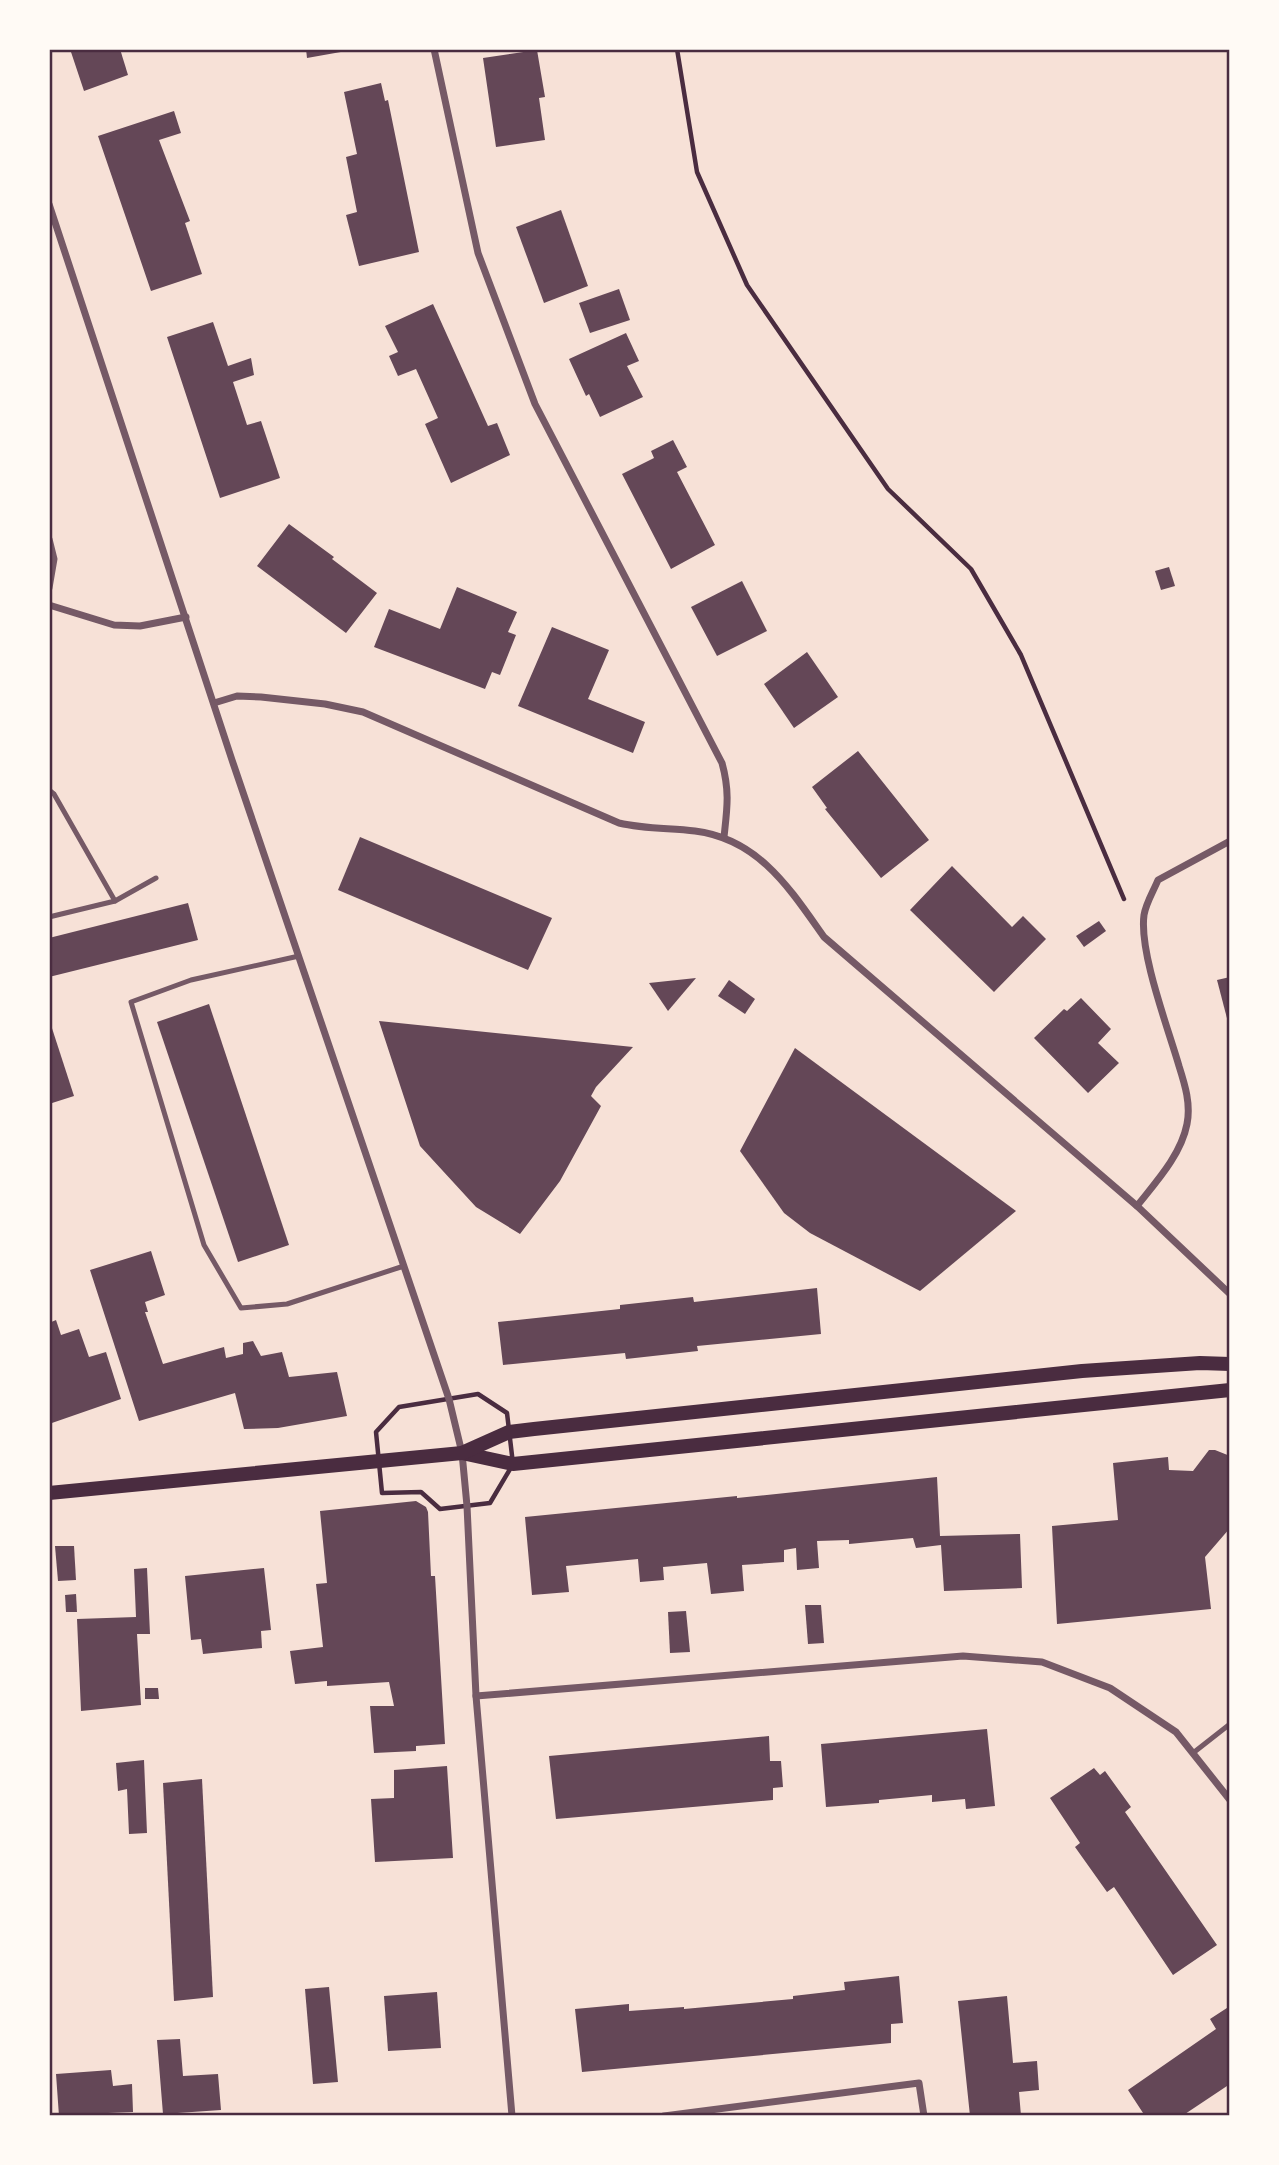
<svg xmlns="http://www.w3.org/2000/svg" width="1279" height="2165" viewBox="0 0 1279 2165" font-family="Cabin,sans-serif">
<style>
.building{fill:#644757}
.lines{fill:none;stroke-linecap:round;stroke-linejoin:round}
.path{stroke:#4a2c40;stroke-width:4.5}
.service{stroke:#755966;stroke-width:5}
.minor{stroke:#755966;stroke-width:7}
.secondary{stroke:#4a2c40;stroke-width:14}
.neatline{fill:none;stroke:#4a2c40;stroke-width:2.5}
</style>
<rect width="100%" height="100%" fill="#f7e1d7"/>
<g class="building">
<polygon points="70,49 120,49 128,75 84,91"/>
<polygon points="306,49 352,49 352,50 307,58"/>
<polygon points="537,50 545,97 539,98 545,140 496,147 483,58"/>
<polygon points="381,83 385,101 388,100 419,252 359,266 346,215 357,212 346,157 357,154 344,92"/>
<polygon points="174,111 181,133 159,140 190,221 185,223 202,274 151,291 98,136"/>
<polygon points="561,210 588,286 544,303 516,227"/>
<polygon points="619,289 630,320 590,333 579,303"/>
<polygon points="433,304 488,426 497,423 510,455 451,483 425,424 438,418 416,369 398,376 389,356 398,352 385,326"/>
<polygon points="213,322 228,366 251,358 254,375 233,382 247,425 261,421 280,478 220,498 167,337"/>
<polygon points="626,333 639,361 627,366 643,397 600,417 589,394 586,396 569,359"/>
<polygon points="673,440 687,467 677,472 715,545 671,569 622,474 654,458 651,451"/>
<polygon points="289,524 334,557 332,559 377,593 346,633 257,566"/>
<polygon points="1169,567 1175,586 1161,590 1155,571"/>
<polygon points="742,581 767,631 717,656 691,607"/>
<polygon points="457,587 517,612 508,632 516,635 500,675 492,672 485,689 374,647 389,609 440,629"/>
<polygon points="552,627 609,650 588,699 645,722 633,753 518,706"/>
<polygon points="807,652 838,697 794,728 764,684"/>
<polygon points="858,751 929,840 881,878 825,809 827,808 812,787"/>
<polygon points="360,837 552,918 528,970 338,890"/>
<polygon points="952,866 1012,927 1023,916 1046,939 994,992 910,910"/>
<polygon points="188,903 198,940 49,977 49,938"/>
<polygon points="1099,921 1106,931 1084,947 1076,936"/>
<polygon points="1230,977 1230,1026 1229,1026 1217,980"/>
<polygon points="696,978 668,1011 649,983"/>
<polygon points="729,980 755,999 745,1014 718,996"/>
<polygon points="1081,998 1111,1029 1098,1043 1119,1063 1088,1093 1034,1038 1064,1009 1067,1011"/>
<polygon points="209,1004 289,1245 238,1262 157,1022"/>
<polygon points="49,1019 74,1096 49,1104"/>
<polygon points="379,1021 633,1047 596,1087 591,1096 601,1106 560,1181 520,1234 476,1207 420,1146"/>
<polygon points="795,1048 1016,1211 920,1291 810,1233 784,1213 740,1151"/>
<polygon points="151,1251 165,1295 145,1302 148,1312 145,1312 163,1364 224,1347 226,1358 243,1354 243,1343 253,1341 261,1356 282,1352 289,1377 337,1372 347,1416 278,1428 244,1429 235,1393 139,1421 90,1270"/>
<polygon points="817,1288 821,1334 697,1346 698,1351 626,1359 625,1353 503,1365 498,1322 620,1309 620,1305 693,1297 694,1302"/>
<polygon points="56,1320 61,1335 79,1329 89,1357 106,1352 121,1399 49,1424 49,1323"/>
<polygon points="1209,1450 1215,1450 1230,1456 1230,1528 1205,1557 1211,1609 1057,1624 1052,1526 1118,1520 1113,1463 1168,1457 1169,1470 1193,1471"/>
<polygon points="937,1477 940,1536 1020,1534 1022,1588 944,1591 941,1545 916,1548 913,1538 849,1544 849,1540 817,1541 819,1568 797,1570 796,1548 784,1550 784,1562 742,1565 744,1591 711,1594 707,1563 663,1567 664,1580 640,1582 638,1559 566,1566 569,1592 532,1595 525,1517 737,1496 737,1498"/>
<polygon points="416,1501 426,1507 428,1512 431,1576 435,1576 445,1744 416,1746 416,1751 374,1753 370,1706 394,1706 389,1682 327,1686 327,1681 295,1684 290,1651 323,1647 316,1584 327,1583 320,1511"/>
<polygon points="55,1546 74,1546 76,1580 58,1581"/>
<polygon points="147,1568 150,1634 137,1634 141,1705 81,1711 77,1619 136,1617 134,1569"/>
<polygon points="264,1568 271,1630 261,1631 262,1648 203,1654 201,1639 191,1640 185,1576"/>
<polygon points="76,1594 77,1612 66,1612 65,1595"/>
<polygon points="805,1605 821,1605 824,1643 808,1644"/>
<polygon points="686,1611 690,1652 670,1653 668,1612"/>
<polygon points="145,1688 158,1688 159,1699 145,1699"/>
<polygon points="987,1729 995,1806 966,1809 965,1799 932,1802 932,1795 879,1800 879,1803 826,1807 821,1744"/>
<polygon points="769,1736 770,1761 781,1761 783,1787 773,1788 773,1800 556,1819 549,1756"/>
<polygon points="144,1760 147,1833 129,1834 127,1789 118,1791 116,1763"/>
<polygon points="447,1766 453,1858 375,1862 371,1799 394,1798 394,1770"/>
<polygon points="1094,1768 1100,1775 1105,1771 1131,1807 1125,1812 1217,1945 1173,1975 1114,1887 1107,1892 1075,1847 1080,1843 1050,1798"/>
<polygon points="202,1779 213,1997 174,2001 163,1783"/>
<polygon points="899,1976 903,2023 891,2024 891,2043 582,2072 575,2009 629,2004 629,2011 684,2007 684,2009 793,1999 793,1996 845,1990 844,1982"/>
<polygon points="329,1987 338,2082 313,2084 305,1989"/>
<polygon points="437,1992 441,2048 388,2051 384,1996"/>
<polygon points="1007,1996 1013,2063 1037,2061 1039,2090 1019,2092 1021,2116 970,2116 958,2001"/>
<polygon points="1230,2006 1230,2084 1182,2116 1145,2116 1128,2090 1216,2029 1210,2019"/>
<polygon points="180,2039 183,2076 218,2074 221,2110 163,2114 157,2040"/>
<polygon points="111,2070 113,2086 132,2084 133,2112 108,2113 108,2116 59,2116 56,2074"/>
</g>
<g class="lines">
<g class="path">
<polyline points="677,49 697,172 747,285 888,489 971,569 1021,655 1124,899"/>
<polygon points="478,1394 507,1413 513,1464 490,1503 440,1509 421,1492 382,1493 376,1432 399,1407"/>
</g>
<g class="service">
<polyline points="49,790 54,794 115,901 49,917"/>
<polyline points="115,901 156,878"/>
<polyline points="299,956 191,980 131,1002 204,1245 241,1308 287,1304 404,1266"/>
<polyline points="1193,1753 1230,1724"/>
</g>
<g class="minor">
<path d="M434 49 478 253 535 404 722 763C730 792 727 809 724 837"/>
<polyline points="49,204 232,760 449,1399 462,1453 467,1506 476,1696 512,2116"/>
<polyline points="49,539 54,559 49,588"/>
<polyline points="49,605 114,625 140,626 186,617"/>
<path d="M214 703 237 696 261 697 325 704 363 712 619 823C645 829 669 828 695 831 759 839 790 889 824 937L1137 1206 1230 1294"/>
<path d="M1137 1206C1156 1182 1181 1155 1187 1124 1191 1104 1185 1085 1179 1066 1168 1028 1139 952 1144 915 1146 903 1153 892 1158 880L1230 841"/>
<polyline points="476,1696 963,1656 1042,1662 1110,1688 1176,1732 1230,1800"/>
<polyline points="664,2116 919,2083 924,2116"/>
</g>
<g class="secondary">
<polyline points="462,1453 513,1464 1230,1390"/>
<polyline points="49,1493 462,1453 509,1432 534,1429 1082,1371 1200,1363 1230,1364"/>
</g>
</g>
<rect width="1279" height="2165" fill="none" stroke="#fffaf5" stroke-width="102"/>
<rect x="51" y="51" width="1177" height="2063" class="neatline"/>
</svg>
